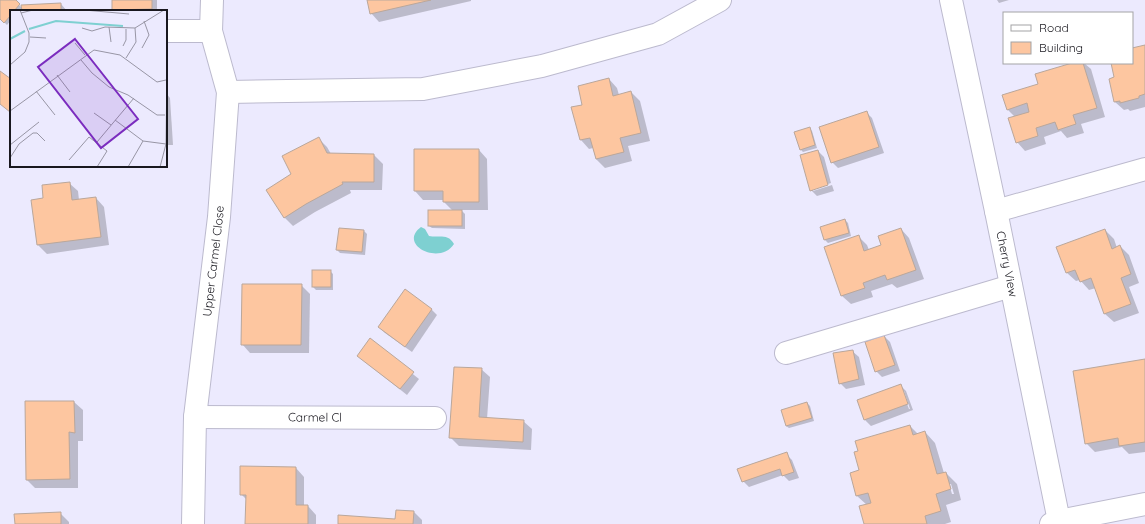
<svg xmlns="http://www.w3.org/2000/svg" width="1145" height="524" viewBox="0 0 1145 524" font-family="Quicksand,sans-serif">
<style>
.water{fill:#7ed0d1}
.shadow{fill:#0003;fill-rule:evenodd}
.building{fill:#fdc6a0;stroke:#baa79b}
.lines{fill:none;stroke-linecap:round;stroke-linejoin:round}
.street-casing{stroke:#bcbace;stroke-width:24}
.street{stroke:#fff;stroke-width:22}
.labels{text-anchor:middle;stroke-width:3;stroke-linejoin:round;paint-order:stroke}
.street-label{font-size:12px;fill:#19181f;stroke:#fff}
.inset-river{fill:none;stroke:#7ed0d1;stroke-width:2}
.inset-road{fill:none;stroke:#9896a5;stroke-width:1}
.view{fill:#7b2cbf;fill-opacity:0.15;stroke:#7b2cbf;stroke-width:2}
.inset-edge{fill:none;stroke:#19181f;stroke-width:2}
</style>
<rect width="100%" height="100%" fill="#eceafe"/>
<path class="water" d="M421 227 425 229 429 236C439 238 448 233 454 244 440 266 397 245 421 227Z"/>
<g class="shadow">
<polygon points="0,0 14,0 22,8 19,11 11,11 11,20 7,25 0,18"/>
<polygon points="113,0 157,0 157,11 114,11"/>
<polygon points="368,0 471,0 471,1 379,22 371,13"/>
<polygon points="997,0 1009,0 999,3"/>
<polygon points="61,4 67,11 23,11"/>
<polygon points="1145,46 1145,107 1130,111 1128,109 1124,110 1115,102 1115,78 1112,63 1132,63 1132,48"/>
<polygon points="1075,63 1084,63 1091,69 1105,117 1081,124 1084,133 1067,138 1061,131 1044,137 1046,144 1025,151 1017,142 1015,117 1007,109 1039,84"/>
<polygon points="609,79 617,88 619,95 631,92 640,101 650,141 628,146 632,161 605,168 596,159 593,148 589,149 581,140 584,105"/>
<polygon points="166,93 170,98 173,145 166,145"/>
<polygon points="866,112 872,118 884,153 838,168 832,162"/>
<polygon points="809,128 812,131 817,148 803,152 800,149"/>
<polygon points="318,138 327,147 331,154 374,155 383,164 382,190 350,190 351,193 315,212 293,226 285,218 267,190 292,174"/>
<polygon points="479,150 487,159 488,210 461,210 465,214 465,229 432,228 429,226 453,211 444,202 444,200 423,200 415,191"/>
<polygon points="818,151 824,157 831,183 813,189 813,191 832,185 834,191 817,196 811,190"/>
<polygon points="69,183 78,191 79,200 96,198 104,207 109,245 47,254 38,245 32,200 44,199"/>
<polygon points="845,220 848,223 851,236 828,243 825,240 821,228"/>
<polygon points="339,229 364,231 367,234 365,255 340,253 337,250"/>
<polygon points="901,229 909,238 924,279 897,288 892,284 871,291 873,297 851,304 842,296 826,247 858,236 867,245 869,250 882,246"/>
<polygon points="1105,230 1114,239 1117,248 1120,246 1129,255 1139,283 1129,287 1139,313 1114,322 1105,314 1096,288 1089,290 1080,280 1076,281 1067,273"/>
<polygon points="330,271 333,274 333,290 316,290 313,287"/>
<polygon points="301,285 310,294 309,353 250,353 242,344"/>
<polygon points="431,309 437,315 412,352 385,333 379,327"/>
<polygon points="884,336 890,342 900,371 882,377 876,371"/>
<polygon points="370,340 419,379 407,395 358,356"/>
<polygon points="852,351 859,357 865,385 846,389 840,383"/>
<polygon points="1145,360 1145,452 1129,454 1122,447 1095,452 1086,443"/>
<polygon points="481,369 490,377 487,419 523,421 532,429 531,450 459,446 450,437"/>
<path d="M900 385 906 391 913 410 871 426 865 420ZM902 391H904L910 409H909Z"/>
<polygon points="74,402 83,410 83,441 78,441 78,488 35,488 27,480"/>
<polygon points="807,403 810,406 814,421 789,428 786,426"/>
<path d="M910 426 918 434 925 432 935 443 944 473H946L957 484 961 500 946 505 951 522 945 524H865L867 505 857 496 860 471ZM949 484H951L954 494H952Z"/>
<polygon points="786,454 792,460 799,478 789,481 783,475 749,487 743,481"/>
<polygon points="296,468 304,477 304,506 308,506 316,515 316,524 246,524 247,500 241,494"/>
<polygon points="414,512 422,520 422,524 339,524 396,520"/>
<polygon points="60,513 69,522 69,524 16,524"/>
</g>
<g class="building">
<polygon points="0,0 16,0 20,4 14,11 11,11 11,15 4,23 0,19"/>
<polygon points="112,0 152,0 152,9 112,10"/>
<polygon points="367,0 431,0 370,14"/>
<polygon points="61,3 61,11 22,11 21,5"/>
<polygon points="1145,45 1145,94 1139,96 1139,98 1120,103 1120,101 1114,102 1109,79 1114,77 1111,63 1132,63 1132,48"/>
<polygon points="1072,63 1083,63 1097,108 1073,115 1076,124 1058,130 1055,122 1036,128 1038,136 1016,143 1008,118 1029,112 1027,103 1007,110 1002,95 1038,84 1035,74"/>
<polygon points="0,71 11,79 11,110 10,112 0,104"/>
<polygon points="609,78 613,96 631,91 641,133 620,138 624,152 596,159 590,138 580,140 571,107 582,105 578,86"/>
<polygon points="867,111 879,147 831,163 819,127"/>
<polygon points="810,127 815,145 800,150 794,132"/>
<polygon points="319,137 327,153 374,154 374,182 342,182 343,184 306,204 284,218 266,190 291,174 282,156"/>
<polygon points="414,149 479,149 479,202 443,202 443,191 414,191"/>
<polygon points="818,150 828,185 810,191 800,155"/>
<polygon points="70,182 72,200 96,197 101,237 37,245 31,200 43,198 42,185"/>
<rect x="428" y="210" width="34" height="16"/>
<polygon points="845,219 849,233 824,240 820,227"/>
<polygon points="339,228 364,230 362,252 336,250"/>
<polygon points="901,228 916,270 887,280 885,275 863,283 865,288 841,296 824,247 859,235 864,251 881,245 878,236"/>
<polygon points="1105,229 1112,249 1120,245 1131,274 1121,278 1131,304 1104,314 1091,278 1080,282 1075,270 1066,273 1056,247"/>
<rect x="312" y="270" width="19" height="17"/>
<polygon points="242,284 302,284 301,345 241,345"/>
<polygon points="405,289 432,309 405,347 378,327"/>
<polygon points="884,335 895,365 875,372 865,342"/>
<polygon points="370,338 414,372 400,389 357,356"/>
<polygon points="853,350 859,379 839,384 833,353"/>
<polygon points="1145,359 1145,442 1119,446 1118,438 1085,444 1073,371"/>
<polygon points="454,367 482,368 479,417 524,420 523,442 449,438"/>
<polygon points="901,384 908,404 864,420 857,400"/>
<polygon points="25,401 74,401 75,433 69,432 70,479 26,480"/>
<polygon points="807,402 812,418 786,426 781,410"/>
<polygon points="910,425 913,435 925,431 937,474 946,472 951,489 936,494 941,511 925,516 927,524 864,524 859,506 871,503 868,493 856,496 850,473 859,470 854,452 858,451 855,441"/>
<polygon points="787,452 794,472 782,476 780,469 742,482 737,469"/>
<polygon points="240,466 296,467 296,505 308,505 308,524 245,524 246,495 240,495"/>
<polygon points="396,510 414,511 413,524 338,524 338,515 395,519"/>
<polygon points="61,512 61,524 15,524 14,514"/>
</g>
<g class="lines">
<defs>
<g id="street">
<path id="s1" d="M951 0 996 211 1059 521"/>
<polyline points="166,31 211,31"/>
<polyline points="228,92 423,89 542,66 658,34 720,0"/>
<polyline points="996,211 1145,169"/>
<polyline points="786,353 1011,286"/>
<path id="s2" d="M195 417 435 418"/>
<path id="s3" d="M193 524 195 417 219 217 228 92 211 31 212 0"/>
<polyline points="1051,524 1059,521 1145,504"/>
</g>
</defs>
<use href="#street" class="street-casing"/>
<use href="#street" class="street"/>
</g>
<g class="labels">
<g class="street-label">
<text dy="4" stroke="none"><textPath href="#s3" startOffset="264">Upper Carmel Close</textPath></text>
<text dy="4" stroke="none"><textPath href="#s1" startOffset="270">Cherry View</textPath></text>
<text dy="4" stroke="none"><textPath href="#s2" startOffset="120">Carmel Cl</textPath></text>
</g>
</g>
<g transform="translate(10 10)">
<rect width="157" height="157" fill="#eceafe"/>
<path class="inset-river" d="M19 19 46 11 113 16M0 29 15 21"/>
<path class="inset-road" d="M74 0 119 4M11 3 23 0M99 17 101 32M72 18 82 21 95 17 125 18 154 0M20 27 36 28M65 33 75 45M113 36 116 30V19M132 38 139 25 134 11M116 48 126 32 125 18M71 50 82 63 99 77 118 85 147 105H155M0 55 15 42 19 32V23L10 0M47 65 60 82M26 81 45 105M0 101 84 40 110 45 147 72 156 70M84 103 101 115M105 110 133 131 156 134M87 132 124 88M0 135 29 112M0 148 9 134 23 123H27L35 131M59 150 79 127 97 141 87 157M118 157 133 131M150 157 156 134 157 57"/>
<path class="view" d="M65 29 128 109 91 138 28 57Z"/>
<rect width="157" height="157" class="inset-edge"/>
</g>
<rect x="1003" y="12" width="130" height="52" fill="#ffffff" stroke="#a3a3a5"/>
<rect x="1011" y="25" width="20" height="6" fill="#ffffff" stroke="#a3a3a5"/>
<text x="1039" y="32" font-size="12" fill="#19181f">Road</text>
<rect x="1011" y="42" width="20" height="12" fill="#fdc6a0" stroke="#a3a3a5"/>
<text x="1039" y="52" font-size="12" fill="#19181f">Building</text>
</svg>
